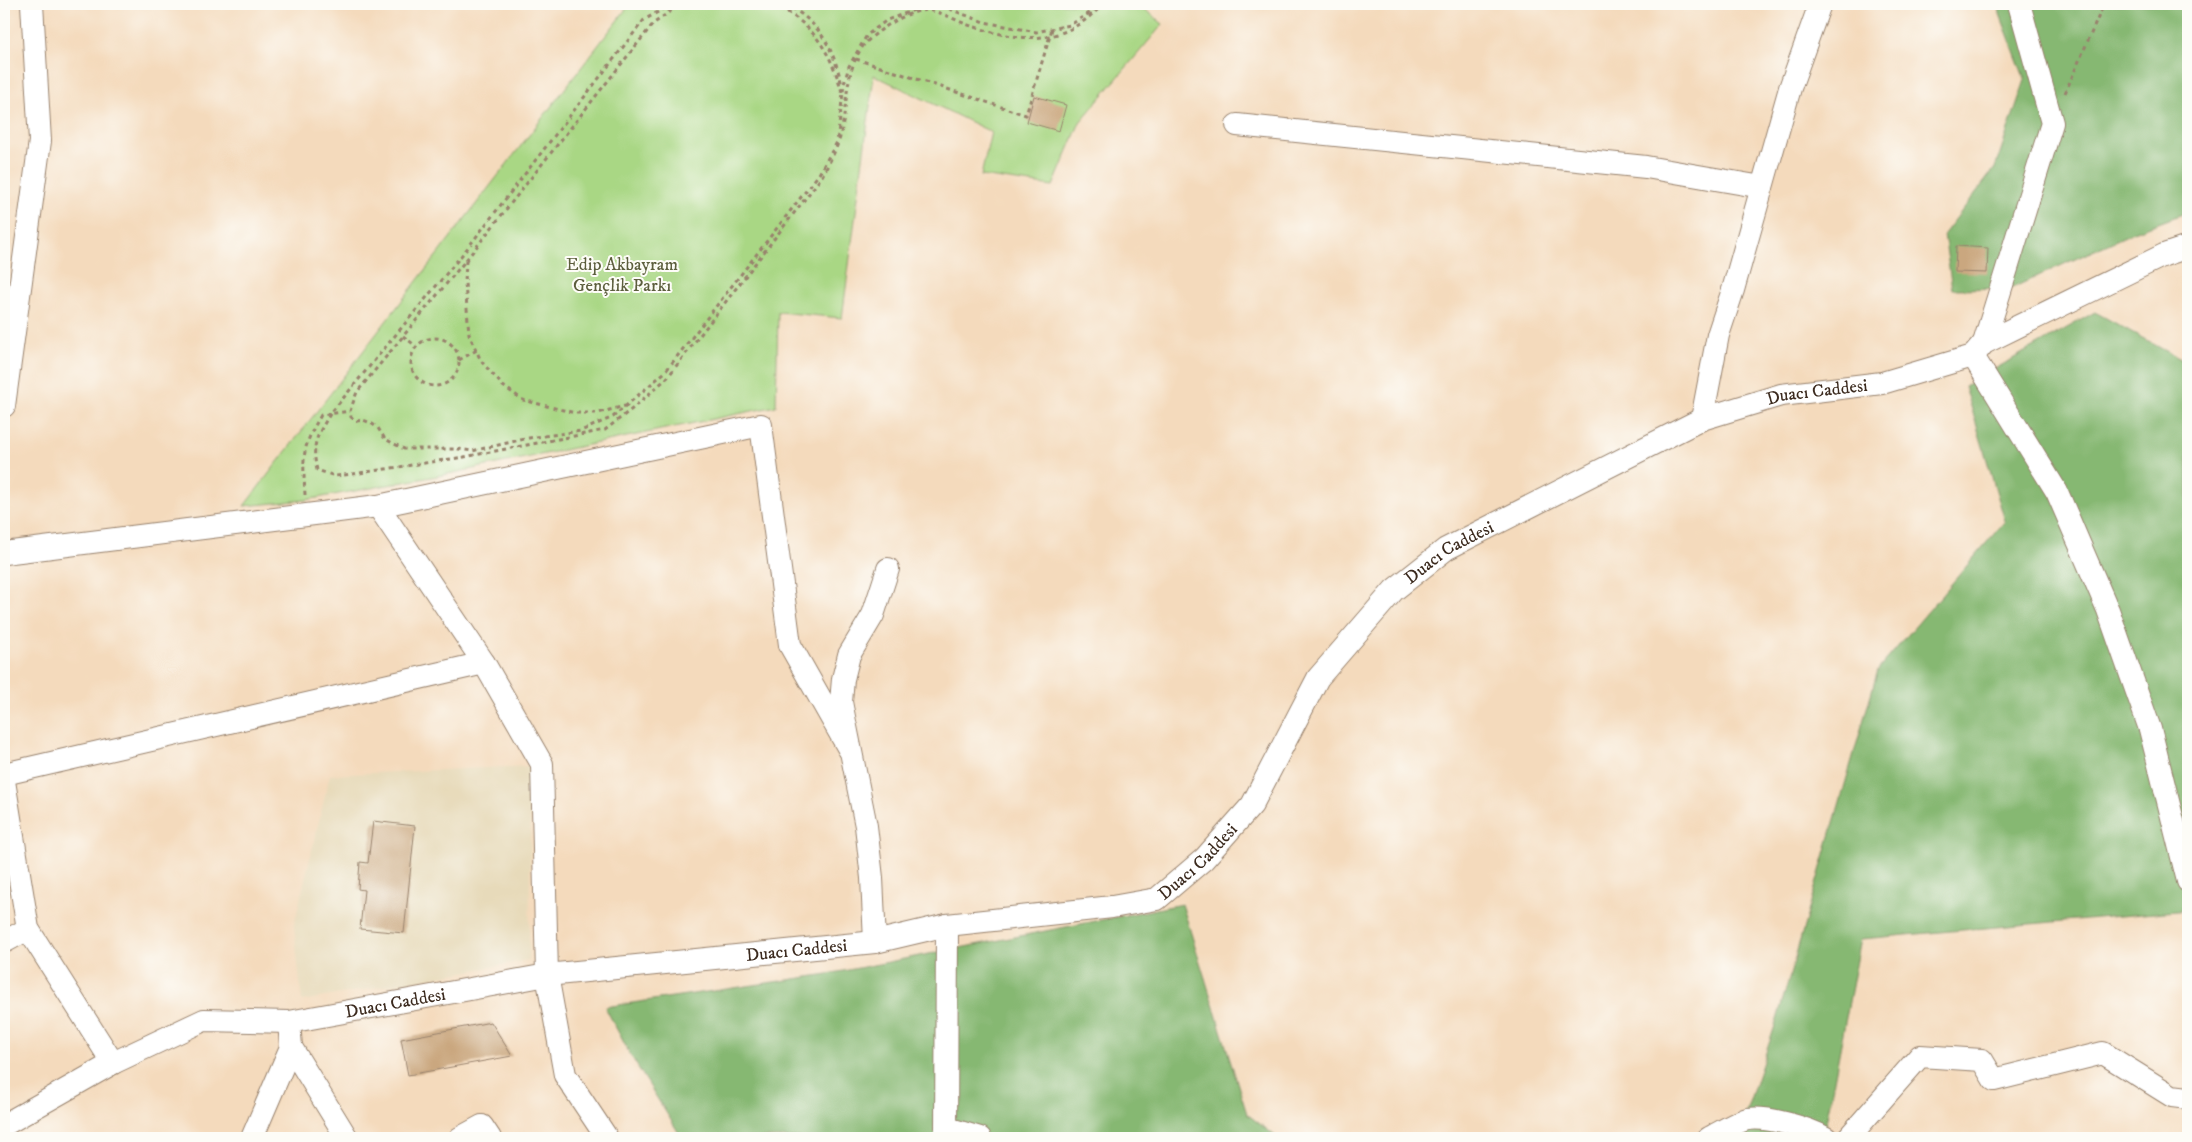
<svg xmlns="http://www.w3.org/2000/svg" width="2192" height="1142" viewBox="0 0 2192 1142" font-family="'IM FELL DW Pica',serif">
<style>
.built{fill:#e7daba}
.green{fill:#a9d784;stroke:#728051}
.forest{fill:#86b872;stroke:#607148}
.building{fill:#caa77f}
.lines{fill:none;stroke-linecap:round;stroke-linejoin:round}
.minor-casing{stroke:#98826d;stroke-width:24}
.path{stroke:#98826d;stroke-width:3;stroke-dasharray:4 4;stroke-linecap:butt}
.minor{stroke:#fff;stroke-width:22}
.labels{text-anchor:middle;stroke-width:4;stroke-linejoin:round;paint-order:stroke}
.park-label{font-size:18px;fill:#5c5e3d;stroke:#fdfcf7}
.street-label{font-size:18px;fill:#3b2a1e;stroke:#fdfcf7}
</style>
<rect width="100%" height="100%" fill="#fdfcf7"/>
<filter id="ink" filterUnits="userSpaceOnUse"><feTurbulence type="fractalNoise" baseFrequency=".02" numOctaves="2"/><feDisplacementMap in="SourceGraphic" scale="10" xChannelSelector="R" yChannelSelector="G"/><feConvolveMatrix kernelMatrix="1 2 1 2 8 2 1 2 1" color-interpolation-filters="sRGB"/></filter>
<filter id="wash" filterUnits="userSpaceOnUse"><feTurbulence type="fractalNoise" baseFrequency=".0096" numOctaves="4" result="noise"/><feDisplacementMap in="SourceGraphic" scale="20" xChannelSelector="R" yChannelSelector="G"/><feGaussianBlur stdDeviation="1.12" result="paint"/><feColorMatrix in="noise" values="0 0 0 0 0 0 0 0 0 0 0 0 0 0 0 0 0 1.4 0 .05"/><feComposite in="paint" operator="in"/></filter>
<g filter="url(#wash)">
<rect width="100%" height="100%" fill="#f4dabc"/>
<polygon class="built" points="531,766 529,960 302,1001 294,925 330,775"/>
<polygon class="green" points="630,4 1138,4 1163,24 1080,122 1053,186 981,176 991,132 874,75 842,318 778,312 776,406 453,473 306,500 244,506"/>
<g class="forest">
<polygon points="1999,4 2188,4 2188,212 2134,232 2012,288 1952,289 1944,234 1995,168 2025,80 2000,14"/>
<polygon points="2095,312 2188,363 2188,910 1861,939 1823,1138 1737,1138 1777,1020 1878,670 2005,521 1965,386"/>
<polygon points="1182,904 1247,1114 1278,1138 682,1138 631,1056 605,1007 828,974"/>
</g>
<g id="blocks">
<g class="building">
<polygon points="1034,96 1066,105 1059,131 1027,122"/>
<polygon points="1956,246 1988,248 1987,273 1955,272"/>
<polygon points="373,821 415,826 404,933 360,929 364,890 358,889 360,862 368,863"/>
<polygon points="491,1022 512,1056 408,1075 401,1039"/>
</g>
</g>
</g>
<g filter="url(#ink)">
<use href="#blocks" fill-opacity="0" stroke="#98826d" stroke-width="1"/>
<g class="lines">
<defs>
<g id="minor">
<polyline points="1237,125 1646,167 1762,187"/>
<polyline points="1984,343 2052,123 2019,4"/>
<polyline points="1973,356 2057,492 2108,610 2150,729 2188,881"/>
<polyline points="4,406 40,141 32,4"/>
<polyline points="1702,419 1718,335 1733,290 1790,88 1820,4"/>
<polyline points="378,506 484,663 542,764 547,975 565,1075 607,1138"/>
<polyline points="4,553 378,506 761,425 790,645 849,749"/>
<polyline points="4,774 484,663"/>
<polyline points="4,781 28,929 113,1063"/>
<polyline points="4,942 28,929"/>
<polyline points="875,942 872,878 866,826 841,702 843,679 849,655 873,615 888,569"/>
<polyline points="291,1047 347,1138"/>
<path id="s1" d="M4 1125 113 1063 204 1020 289 1022 547 975 875 942 947 925 1112 907 1157 899 1204 859 1252 805 1318 678 1394 590 1446 549 1702 419 1781 395 1882 383 1973 356 1984 343 2164 255 2188 247"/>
<polyline points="947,1128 980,1138"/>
<polyline points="252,1138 291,1047 289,1022"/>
<polyline points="460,1138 482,1126 490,1138"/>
<polyline points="946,1138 947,925"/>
<path d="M1709 1138C1719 1133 1737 1121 1748 1119 1768 1116 1808 1128 1826 1138"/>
<polyline points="1848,1138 1920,1056 1982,1060 1994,1080 2103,1053 2172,1096 2188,1098"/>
</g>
</defs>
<use href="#minor" class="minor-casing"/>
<g class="path">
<path d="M672 4 644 20 466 250 330 414C317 436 311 444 317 470L335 476 353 474 464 457 605 430 632 409 667 378 821 178C828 165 836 151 840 137 848 107 844 72 863 46 875 31 913 6 932 11 947 14 960 23 975 27 1027 43 1064 45 1103 4"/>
<polyline points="686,4 672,10 653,24 466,260 357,392 350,411 351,417 357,421 363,420 371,423 378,428 385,439 404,449 459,449 472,451 529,438 581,431 613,417 665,372 819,174 837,142 844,84 849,66 867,35 887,20 928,5 944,7 984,22 1036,32 1070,25 1091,12 1099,4"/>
<path d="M773 4C813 24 830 50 842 92"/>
<path d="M785 4C820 22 834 49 842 86"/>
<polyline points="856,59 1026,115 1052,29"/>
<polyline points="2065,93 2104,4"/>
<polyline points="466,260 465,283 469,334 481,361 503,386 523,400 575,413 598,413 625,406"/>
<polyline points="403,336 416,346"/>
<circle cx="435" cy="362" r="24"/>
<polyline points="459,360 477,350"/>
<path d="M305 495C303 456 301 449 321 415L350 411"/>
</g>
<use href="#minor" class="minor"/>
</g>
</g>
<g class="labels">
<g class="park-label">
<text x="622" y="270">Edip Akbayram<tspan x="622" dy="21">Gençlik Parkı</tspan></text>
</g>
<g class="street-label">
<text dy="6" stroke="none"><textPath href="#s1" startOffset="2054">Duacı Caddesi</textPath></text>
<text dy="6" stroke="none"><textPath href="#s1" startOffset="1649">Duacı Caddesi</textPath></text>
<text dy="6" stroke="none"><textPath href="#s1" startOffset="1244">Duacı Caddesi</textPath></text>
<text dy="6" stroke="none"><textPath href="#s1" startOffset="824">Duacı Caddesi</textPath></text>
<text dy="6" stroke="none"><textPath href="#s1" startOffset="419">Duacı Caddesi</textPath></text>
</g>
</g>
<rect width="2192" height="1142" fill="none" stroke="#fdfcf7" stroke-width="20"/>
</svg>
